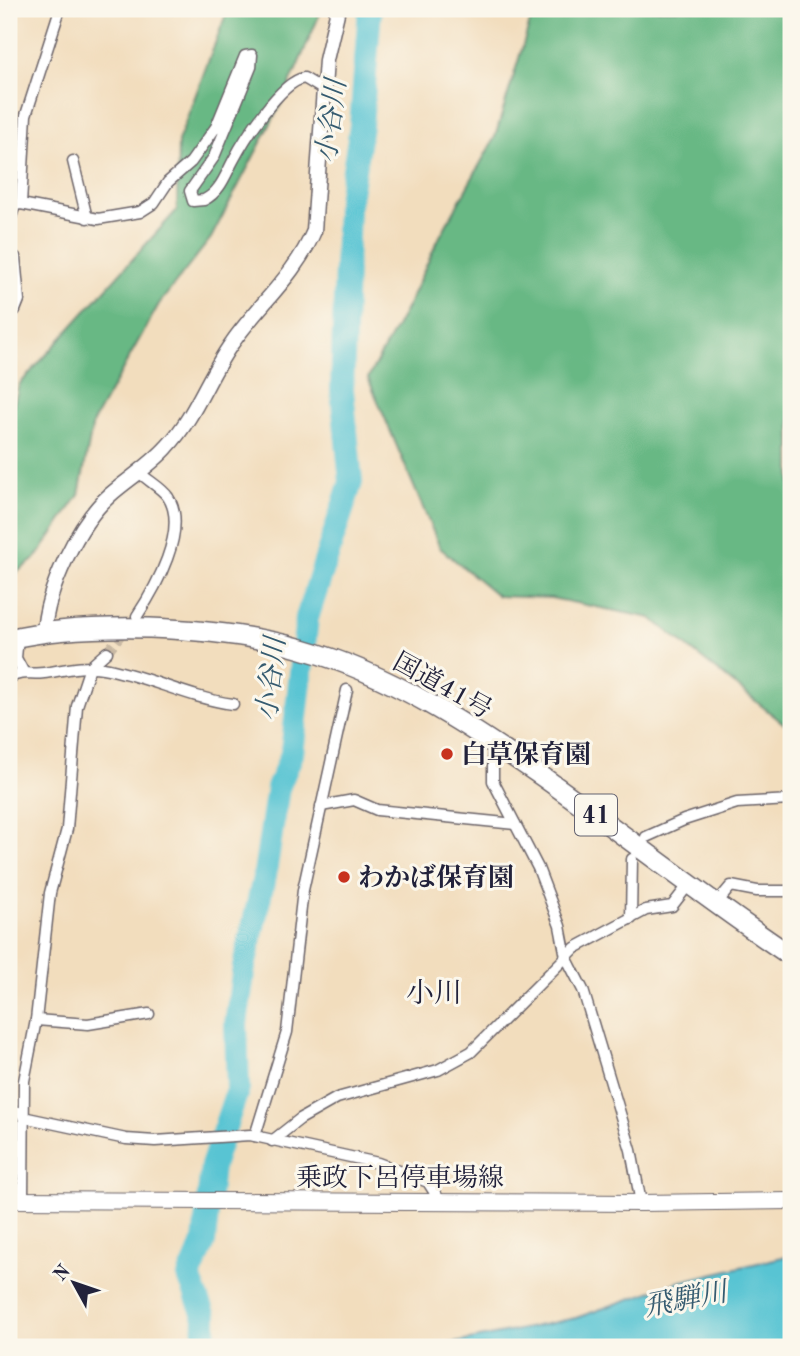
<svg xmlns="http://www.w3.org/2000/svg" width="800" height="1356" viewBox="0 0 800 1356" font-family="'Old Standard TT','Noto Serif JP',serif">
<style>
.forest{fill:#68b884;stroke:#456d60;stroke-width:2}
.water{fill:#59c4d3;stroke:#3e7387;stroke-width:2}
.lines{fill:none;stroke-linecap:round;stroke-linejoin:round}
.river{stroke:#59c4d3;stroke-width:24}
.minor-tunnel{stroke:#c8b8a3;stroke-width:10;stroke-dasharray:10 5;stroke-linecap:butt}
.minor-casing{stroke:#6b6368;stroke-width:13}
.tertiary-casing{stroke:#6b6368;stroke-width:17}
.secondary-casing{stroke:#6b6368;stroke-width:18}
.trunk-casing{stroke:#6b6368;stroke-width:22}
.minor{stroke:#fff;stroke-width:10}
.tertiary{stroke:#fff;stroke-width:14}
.secondary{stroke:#fff;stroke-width:16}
.trunk{stroke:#fff;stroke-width:19}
.poi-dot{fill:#c8321e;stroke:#fbf7ec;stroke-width:2.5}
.labels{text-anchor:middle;stroke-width:6;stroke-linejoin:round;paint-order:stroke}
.shield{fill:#fbf7ec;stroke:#636270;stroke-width:2}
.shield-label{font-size:24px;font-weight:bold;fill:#22223b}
.street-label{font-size:26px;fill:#22223b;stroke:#fbf7ec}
.poi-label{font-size:26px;font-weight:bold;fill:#22223b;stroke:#fbf7ec;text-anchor:start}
.water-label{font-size:28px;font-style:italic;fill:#355b70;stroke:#fbf7ec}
.neighbourhood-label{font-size:28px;fill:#22223b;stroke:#fbf7ec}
</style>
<rect width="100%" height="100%" fill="#fbf7ec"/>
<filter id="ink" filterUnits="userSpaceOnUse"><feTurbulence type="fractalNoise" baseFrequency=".0143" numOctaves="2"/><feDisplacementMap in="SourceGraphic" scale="14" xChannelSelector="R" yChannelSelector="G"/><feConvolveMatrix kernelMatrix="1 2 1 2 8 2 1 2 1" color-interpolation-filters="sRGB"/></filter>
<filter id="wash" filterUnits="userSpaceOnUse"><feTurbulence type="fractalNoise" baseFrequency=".00686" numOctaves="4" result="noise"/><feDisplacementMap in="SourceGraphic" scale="28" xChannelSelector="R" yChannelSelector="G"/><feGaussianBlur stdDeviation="1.57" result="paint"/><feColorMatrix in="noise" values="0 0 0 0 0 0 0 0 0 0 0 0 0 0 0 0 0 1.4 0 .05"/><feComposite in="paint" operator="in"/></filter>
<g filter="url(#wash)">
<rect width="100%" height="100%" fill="#f2ddbd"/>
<g class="forest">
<polygon points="228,9 322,9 283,100 211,238 159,304 93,422 79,495 36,558 9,578 9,423 19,385 177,210 178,142"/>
<polygon points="534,9 791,9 791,721 783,723 651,618 551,598 498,596 440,548 368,378 407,307 438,240 495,137"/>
</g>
<polygon class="water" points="791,1255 791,1347 436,1347 576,1318 678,1282"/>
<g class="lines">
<polyline class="river" points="204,1347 205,1317 189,1277 204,1242 212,1166 238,1088 236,1024 244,967 265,873 278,788 292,754 307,618 351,482 342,390 348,207 361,126 370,9"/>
</g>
</g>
<g filter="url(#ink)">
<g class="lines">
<polyline class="minor-tunnel" points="107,652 127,627"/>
<defs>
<g id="minor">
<path d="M60 9 26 115 21 204 98 219 140 212 154 203 168 182 191 162 216 127 245 56 252 55 251 67 214 157 190 191 193 201 204 200C220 192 225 176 233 161 244 140 280 82 304 78L324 90"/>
<polyline points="73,161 87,218"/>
<polyline points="9,223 15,205 21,204"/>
<polyline points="9,254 15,257 19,300 15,310"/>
<path d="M137 616C155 589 189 529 168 497 161 487 148 481 139 472"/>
<polyline points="18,637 16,658 23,671"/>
<path d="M9 678C24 670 29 675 44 673 64 670 84 665 103 668 148 676 188 698 233 704"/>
<polyline points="498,746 493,755 493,781 538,868 560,926 566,957 583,990 631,1150 641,1203"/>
<polyline points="321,806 354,800 377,810 515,824"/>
<polyline points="646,837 684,820 737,803 791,800"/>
<polyline points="715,905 731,886 757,891 791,891"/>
<polyline points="631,919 632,859"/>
<polyline points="36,1020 88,1024 149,1014"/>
<polyline points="9,1112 23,1112"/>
<polyline points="23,1117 126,1139 155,1141 250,1135 378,1163 428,1182 440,1201"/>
<polyline points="255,1136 287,1032 303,890 347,690"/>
<polyline points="272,1141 300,1119 337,1098 438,1070 471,1052 575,948 646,910 672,906 689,884"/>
<polyline points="23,1200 24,1081 36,1020 50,893 67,829 77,706 90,667 107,652"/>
</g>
<path id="tertiary" d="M44 633C46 591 78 523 110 495 128 479 150 466 167 447 196 416 208 376 232 343 259 304 295 276 314 231L326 60 338 9"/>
<polyline id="secondary" points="9,1200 641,1203 791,1201"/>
<path id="trunk" d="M9 639C54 628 104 627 150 628 201 630 253 635 302 649 391 674 468 725 543 777 626 836 706 899 791 956"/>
</defs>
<use href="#minor" class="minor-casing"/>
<use href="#tertiary" class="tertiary-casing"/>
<use href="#secondary" class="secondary-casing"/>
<use href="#trunk" class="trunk-casing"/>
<use href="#minor" class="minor"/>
<use href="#tertiary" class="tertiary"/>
<use href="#secondary" class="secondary"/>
<use href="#trunk" class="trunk"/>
</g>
</g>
<g class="poi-dot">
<circle cx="447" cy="754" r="7"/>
<circle cx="344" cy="877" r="7"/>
</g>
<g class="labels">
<rect class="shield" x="575" y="794.5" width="42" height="41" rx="5"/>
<g class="shield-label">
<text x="596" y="823">41</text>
</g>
<g class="street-label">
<text transform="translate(443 685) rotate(29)" y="9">国道41号</text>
<text x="400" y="1186">乗政下呂停車場線</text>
</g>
<g class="poi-label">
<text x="461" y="763">白草保育園</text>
<text x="358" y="886">わかば保育園</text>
</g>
<g class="water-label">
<text transform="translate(330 121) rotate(-83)" y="10">小谷川</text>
<text transform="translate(270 679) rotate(-84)" y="10">小谷川</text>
<text transform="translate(685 1298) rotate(-11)" y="10">飛騨川</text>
</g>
<g class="neighbourhood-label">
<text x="434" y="1002">小川</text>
</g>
</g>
<rect width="800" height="1356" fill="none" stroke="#fbf7ec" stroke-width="35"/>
<g transform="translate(74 1283) rotate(310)" stroke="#fbf7ec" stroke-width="5" paint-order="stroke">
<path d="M0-5L12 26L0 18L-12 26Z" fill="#22223b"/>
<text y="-10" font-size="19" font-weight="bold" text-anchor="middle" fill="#22223b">N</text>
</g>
</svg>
